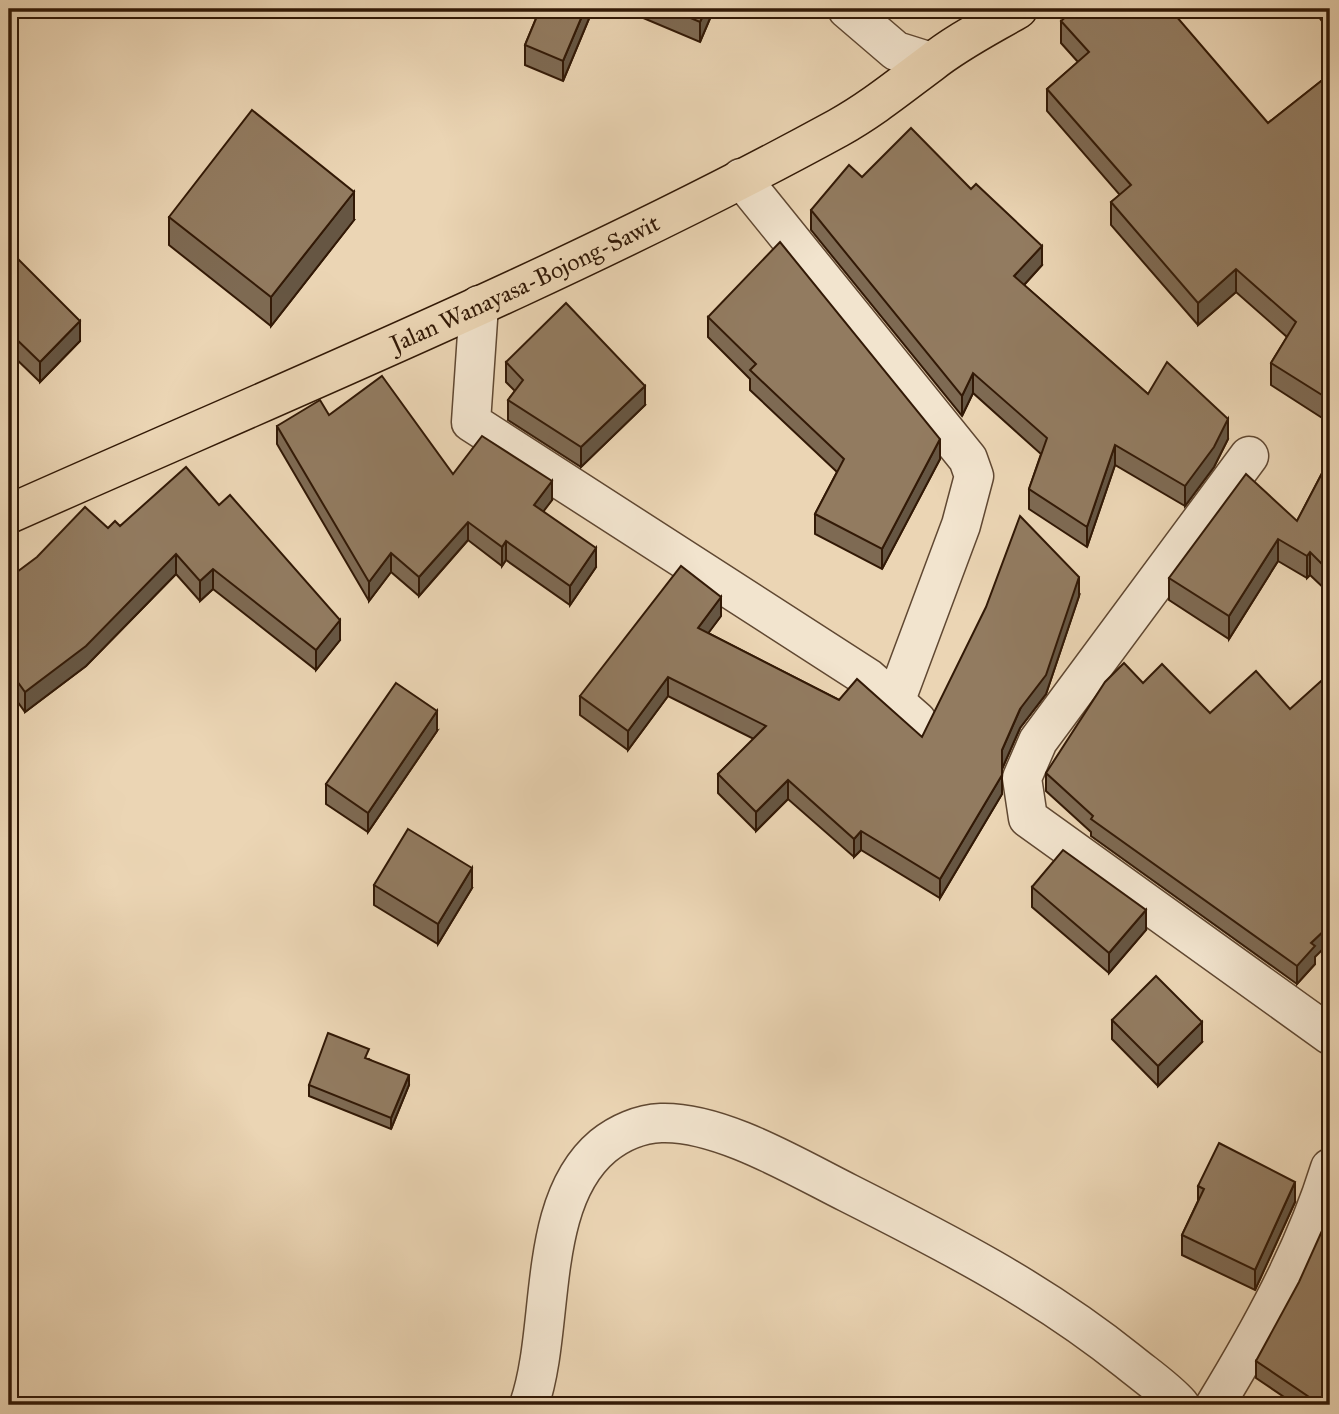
<svg xmlns="http://www.w3.org/2000/svg" width="1339" height="1414" viewBox="0 0 1339 1414" font-family="'IM FELL Great Primer',serif">
<style>
.lines{fill:none;stroke-linecap:round;stroke-linejoin:round}
.minor-casing{stroke:#604832;stroke-width:41}
.primary-casing{stroke:#321906;stroke-width:41}
.minor{stroke:#f2e4ce;stroke-width:38}
.primary{stroke:#ebd5b4;stroke-width:38}
.wall{fill:#7e6a53;stroke:#321906;stroke-width:2}
.shaded-wall{fill:#665643;stroke:#321906;stroke-width:2}
.building{fill:#927b60;stroke:#321906;stroke-width:2}
.labels{text-anchor:middle;stroke-width:5;stroke-linejoin:round;paint-order:stroke}
.street-label{font-size:24px;fill:#321906;stroke:#f2e4ce}
</style>
<rect width="100%" height="100%" fill="#ebd5b4"/>
<filter id="stains"><feTurbulence type="fractalNoise" baseFrequency=".00286" numOctaves="4"/><feColorMatrix values="0 0 0 0 .2 0 0 0 0 .09 0 0 0 0 .02 0 0 0 .5 -.17"/></filter>
<radialGradient id="worn" r=".72"><stop offset=".6" stop-color="#630" stop-opacity="0"/><stop offset="1" stop-color="#630" stop-opacity=".3"/></radialGradient>
<g class="lines">
<defs>
<g id="minor">
<polyline points="847,9 896,51 931,62"/>
<polyline points="741,178 968,459 974,476 961,525 895,702"/>
<polyline points="479,305 471,422 868,678 917,721"/>
<polyline points="1249,456 1038,741 1022,778 1028,818 1330,1035"/>
<path d="M529 1405C556 1328 535 1203 603 1146 619 1133 640 1124 661 1123 720 1121 796 1167 848 1193 947 1243 1041 1291 1128 1361 1145 1375 1166 1389 1180 1405"/>
<path d="M1215 1405C1260 1331 1304 1252 1330 1168"/>
</g>
<g id="primary">
<path id="s1" d="M9 514C287 390 571 274 838 128 872 109 900 86 931 63 957 42 989 26 1018 9"/>
</g>
</defs>
<use href="#minor" class="minor-casing"/>
<use href="#primary" class="primary-casing"/>
<use href="#minor" class="minor"/>
<use href="#primary" class="primary"/>
</g>
<g class="wall">
<polygon points="540,9 593,9 563,81 525,65 525,45"/>
<polygon points="622,9 714,9 700,42"/>
<polygon points="894,9 906,9 903,14"/>
<polygon points="1313,9 1330,9 1330,32"/>
<polygon points="1061,21 1268,123 1330,74 1330,423 1271,385 1271,363 1287,337 1236,292 1198,325 1111,225 1111,202 1120,195 1047,111 1047,89 1078,62 1061,43"/>
<polygon points="862,177 1042,265 1024,285 1148,394 1228,439 1214,467 1185,506 1115,465 1087,547 1029,509 1029,489 1041,454 973,393 962,416 811,230 811,210"/>
<polygon points="169,217 354,220 271,326 169,245"/>
<polygon points="9,250 80,341 40,382 9,352"/>
<polygon points="708,317 940,459 882,569 815,534 815,514 837,472 750,390 750,379 708,337"/>
<polygon points="506,362 645,405 581,467 508,420 508,400 515,391 506,382"/>
<polygon points="329,415 453,474 552,500 543,511 596,567 570,605 506,560 502,566 468,540 419,596 391,572 369,601 277,444 277,426"/>
<polygon points="1330,458 1330,594 1310,575 1307,578 1278,561 1229,639 1169,600 1169,578 1297,521"/>
<polygon points="219,505 340,640 316,670 213,589 200,601 176,574 86,666 25,712 9,690 9,578 108,528"/>
<polygon points="1079,596 1046,694 1020,728 1002,769 1002,794 940,898 861,850 854,857 788,799 756,831 718,793 718,774 754,739 668,696 628,750 580,715 580,696 721,616 708,633 839,700 922,737"/>
<polygon points="1143,683 1210,713 1290,709 1315,957 1315,964 1297,984 1091,836 1091,832 1046,791 1046,773"/>
<polygon points="437,731 368,832 326,804 326,784"/>
<polygon points="374,885 472,888 438,944 374,905"/>
<polygon points="1032,887 1146,930 1109,973 1032,907"/>
<polygon points="1112,1020 1202,1042 1158,1086 1112,1039"/>
<polygon points="369,1059 409,1085 391,1129 309,1096 309,1085"/>
<polygon points="1198,1186 1295,1202 1255,1290 1182,1255 1182,1235 1198,1201"/>
<polygon points="1256,1361 1330,1405 1296,1405 1256,1378"/>
</g>
<g class="shaded-wall">
<polygon points="585,9 593,9 563,81 563,61"/>
<polygon points="706,9 714,9 700,42 700,22"/>
<polygon points="354,192 354,220 271,326 271,297"/>
<polygon points="1042,246 1042,265 1014,296 1014,276"/>
<polygon points="1236,269 1236,292 1198,325 1198,303"/>
<polygon points="80,321 80,341 40,382 40,362"/>
<polygon points="973,373 973,393 962,416 962,396"/>
<polygon points="645,386 645,405 581,467 581,447"/>
<polygon points="1228,419 1228,439 1214,467 1185,506 1185,486"/>
<polygon points="940,439 940,459 882,569 882,549"/>
<polygon points="1115,445 1115,465 1087,547 1087,527"/>
<polygon points="552,481 552,500 534,524 534,505"/>
<polygon points="468,522 468,540 419,596 419,577"/>
<polygon points="1278,539 1278,561 1229,639 1229,616"/>
<polygon points="506,541 506,560 502,566 502,547"/>
<polygon points="596,548 596,567 570,605 570,586"/>
<polygon points="1310,552 1310,575 1307,578 1307,556"/>
<polygon points="391,553 391,572 369,601 369,582"/>
<polygon points="176,554 176,574 86,666 25,712 25,692"/>
<polygon points="213,569 213,589 200,601 200,581"/>
<polygon points="1079,577 1079,596 1046,694 1020,728 1002,769 1002,750"/>
<polygon points="721,597 721,616 698,647 698,628"/>
<polygon points="340,620 340,640 316,670 316,650"/>
<polygon points="668,677 668,696 628,750 628,731"/>
<polygon points="437,711 437,731 368,832 368,813"/>
<polygon points="1002,775 1002,794 940,898 940,879"/>
<polygon points="788,780 788,799 756,831 756,812"/>
<polygon points="861,831 861,850 854,857 854,839"/>
<polygon points="472,868 472,888 438,944 438,924"/>
<polygon points="1146,910 1146,930 1109,973 1109,953"/>
<polygon points="1330,925 1330,942 1315,957 1315,964 1297,984 1297,966 1311,943"/>
<polygon points="1202,1022 1202,1042 1158,1086 1158,1066"/>
<polygon points="409,1075 409,1085 391,1129 391,1118"/>
<polygon points="1295,1182 1295,1202 1255,1290 1255,1270"/>
</g>
<g class="building">
<polygon points="540,9 585,9 563,61 525,45"/>
<polygon points="669,9 706,9 700,22"/>
<polygon points="1075,9 1170,9 1268,123 1330,74 1330,400 1271,363 1296,322 1236,269 1198,303 1111,202 1131,185 1047,89 1089,52 1061,21"/>
<polygon points="252,110 354,192 271,297 169,217"/>
<polygon points="911,128 971,189 976,184 1042,246 1014,276 1148,394 1167,362 1228,419 1214,447 1185,486 1115,445 1087,527 1029,489 1047,438 973,373 962,396 811,210 849,165 862,177"/>
<polygon points="780,242 940,439 882,549 815,514 844,459 750,370 756,364 708,317"/>
<polygon points="9,250 80,321 40,362 9,332"/>
<polygon points="566,303 645,386 581,447 508,400 523,380 506,362"/>
<polygon points="382,376 453,474 482,436 552,481 534,505 596,548 570,586 506,541 502,547 468,522 419,577 391,553 369,582 277,426 320,400 329,415"/>
<polygon points="1330,458 1330,572 1310,552 1307,556 1278,539 1229,616 1169,578 1246,474 1297,521"/>
<polygon points="186,467 219,505 230,495 340,620 316,650 213,569 200,581 176,554 86,646 25,692 9,670 9,578 37,557 85,507 108,528 115,521 120,526"/>
<polygon points="1020,516 1079,577 1046,675 1020,709 1002,750 1002,775 940,879 861,831 854,839 788,780 756,812 718,774 766,726 668,677 628,731 580,696 681,566 721,597 698,628 839,700 857,679 922,737 986,607"/>
<polygon points="1124,663 1143,683 1162,664 1210,713 1256,671 1290,709 1330,673 1330,925 1311,943 1315,946 1297,966 1091,819 1093,816 1046,773 1105,682"/>
<polygon points="396,683 437,711 368,813 326,784"/>
<polygon points="408,829 472,868 438,924 374,885"/>
<polygon points="1063,850 1146,910 1109,953 1032,887"/>
<polygon points="1156,976 1202,1022 1158,1066 1112,1020"/>
<polygon points="328,1033 369,1049 365,1058 409,1075 391,1118 309,1085"/>
<polygon points="1219,1143 1295,1182 1255,1270 1182,1235 1204,1189 1198,1186"/>
<polygon points="1330,1213 1330,1405 1321,1405 1256,1361 1299,1282"/>
</g>
<g class="labels">
<g class="street-label">
<text dy="8" stroke="none"><textPath href="#s1" startOffset="565">Jalan Wanayasa-Bojong-Sawit</textPath></text>
</g>
</g>
<rect width="1339" height="1414" fill="none" stroke="#ebd5b4" stroke-width="35"/>
<rect x="10" y="10" width="1318" height="1393" fill="none" stroke="#321906" stroke-width="3.5"/>
<rect x="18" y="18" width="1304" height="1379" fill="none" stroke="#321906" stroke-width="2"/>
<rect width="100%" height="100%" filter="url(#stains)"/>
<rect width="100%" height="100%" fill="url(#worn)"/>
</svg>
